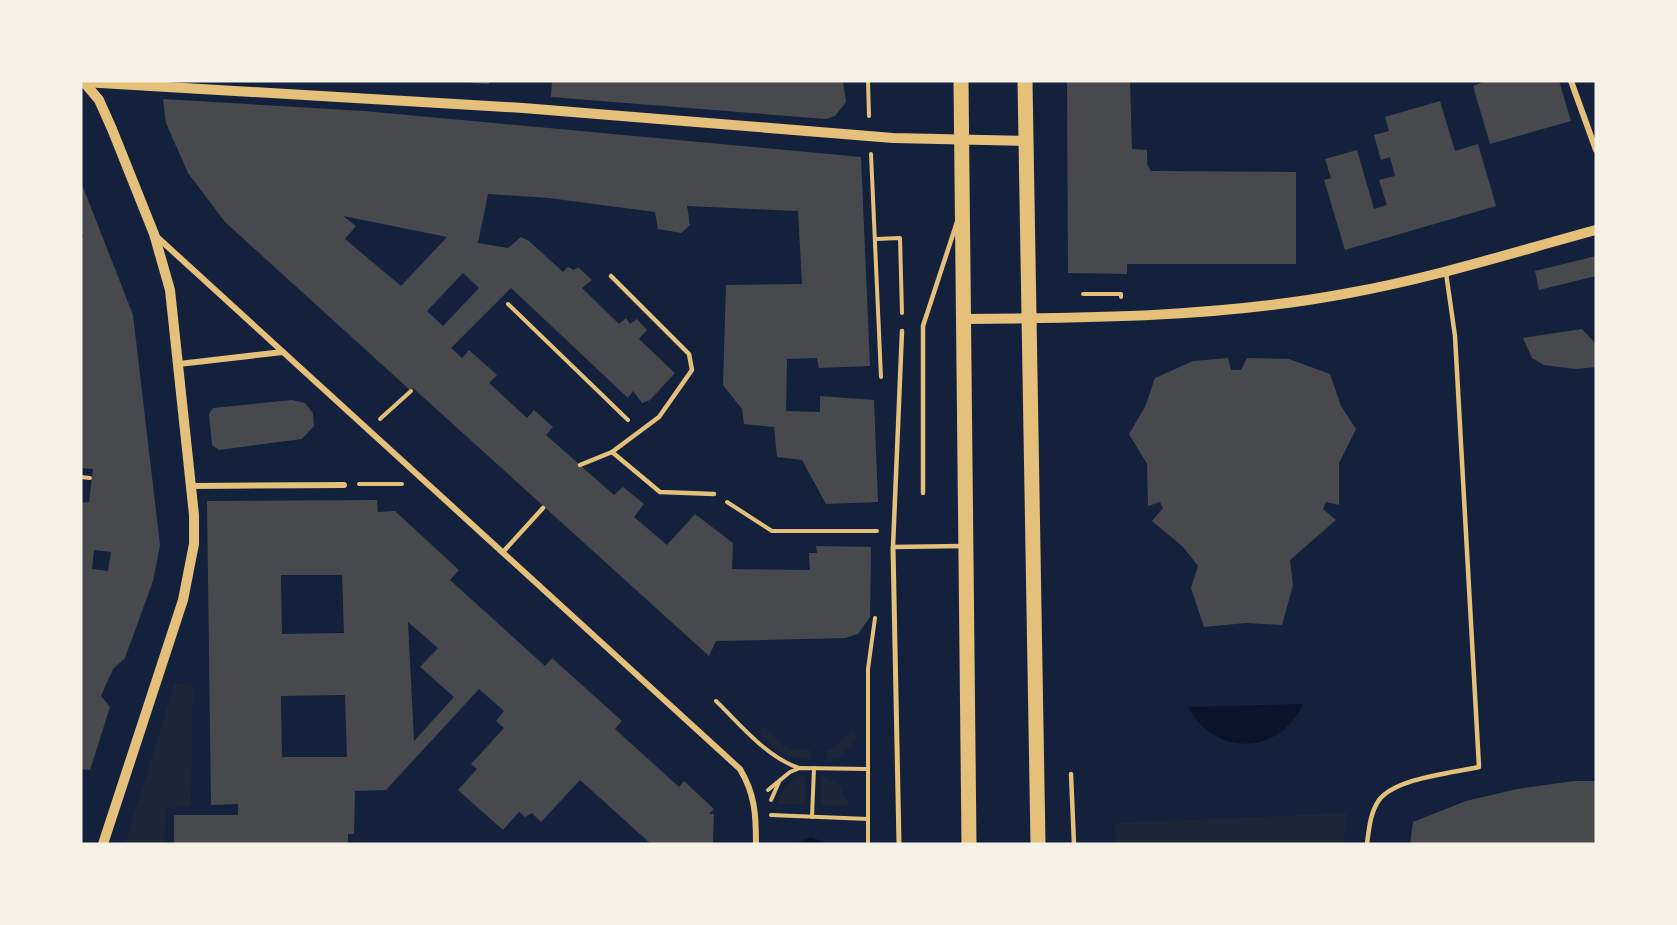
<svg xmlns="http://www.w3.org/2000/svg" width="1677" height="925" viewBox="0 0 1677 925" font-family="Mulish,sans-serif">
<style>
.green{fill:#1d2539}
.water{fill:#0b132b}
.building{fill:#48494c;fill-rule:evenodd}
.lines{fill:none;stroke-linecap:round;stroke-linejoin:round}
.path{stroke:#e5c07b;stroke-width:4}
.service{stroke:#e5c07b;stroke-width:4.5}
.pedestrian{stroke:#e5c07b;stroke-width:5}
.minor{stroke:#e5c07b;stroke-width:6}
.tertiary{stroke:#e5c07b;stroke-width:10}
.primary{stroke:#e5c07b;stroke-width:15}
</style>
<rect width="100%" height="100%" fill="#14213d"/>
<g class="green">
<polygon points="175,683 193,685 191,806 166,809 164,844 125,844"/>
<path d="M764 726 787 749 810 750V760C781 757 777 751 758 732Z"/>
<polygon points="853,728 857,739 839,758 827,760 826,751 834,749"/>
<path d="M805 775V804H777C782 789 789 779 805 775Z"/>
<polygon points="821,775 839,785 849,805 821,805"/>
<polygon points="1346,813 1344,844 1116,844 1115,823"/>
</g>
<g class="water">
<path d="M1303 704C1279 756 1215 757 1188 707Z"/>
<polygon points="811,837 829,844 794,844"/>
</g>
<g class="building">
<polygon points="471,81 489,81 489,84 471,83"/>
<polygon points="552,81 843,81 846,102 835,116 826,119 551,97"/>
<polygon points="1067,81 1130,81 1132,149 1147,150 1147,164 1151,171 1296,172 1296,264 1127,264 1127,274 1068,273"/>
<polygon points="1486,81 1559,81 1571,121 1490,144 1473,86"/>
<path d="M163 99 364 111 861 157 870 366 819 368 817 358 787 359 786 411 820 412V396L874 400 878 502 826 504 802 460 777 457 774 427 744 424 742 409 723 385 726 285 802 284 798 211 687 206 690 225 681 233 658 229 655 212 549 198 488 194 478 243 508 248 521 237 529 241 563 272 568 267 574 270 578 267 592 280 582 288 619 324 626 318 630 324 637 319 647 330 639 339 675 373 650 400 642 403 633 391 628 398 511 288 451 348 462 358 469 350 497 375 489 383 527 418 534 410 553 427 546 435 614 495 623 487 644 504 634 517 667 545 695 514 733 543 732 569 810 570 809 553H817L816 546 871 547 870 617 858 634 845 638 716 641 709 656 413 388 411 391 225 222 188 173 166 123ZM343 216 447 237 401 286 345 239 356 226ZM463 273 479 288 443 326 427 311Z"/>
<polygon points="1440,101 1455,151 1478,144 1496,206 1345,250 1324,180 1331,178 1325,159 1357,150 1374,209 1387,205 1379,180 1395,176 1390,157 1381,160 1374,135 1389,131 1385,117"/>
<path d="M81 182 133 315 160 545 153 581 125 658 113 669 101 696 110 707 90 770 81 769V503L89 502 93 469 81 468V238L84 236 81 235ZM94 550 111 552 108 571 92 569Z"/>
<polygon points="1596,256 1596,276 1539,290 1535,271"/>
<polygon points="1582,329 1596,344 1596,367 1575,369 1544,365 1532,358 1523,338"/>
<polygon points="1228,358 1231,370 1241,370 1247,358 1289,359 1330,374 1341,406 1356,429 1339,463 1339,505 1326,502 1323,509 1336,520 1290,560 1293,585 1282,625 1246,623 1204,627 1191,588 1198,566 1183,547 1152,521 1163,508 1160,502 1148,506 1147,464 1129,434 1145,407 1155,378 1193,361"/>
<polygon points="292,400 305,403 313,413 314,426 302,439 219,450 212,445 209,414 213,408"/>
<path d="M377 500 378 512 395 511 459 570 450 580 545 666 552 658 622 721 615 729 679 787 684 781 714 809 709 814H714L713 844H651L580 780 541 822 532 813 525 817 519 812 503 830 458 790 477 769 471 764 504 728 496 721 504 711 479 689 386 790 355 791 354 834H348V844H174V815H238V804L211 805 207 501ZM281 575H342L344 633 282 634ZM408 622 438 648 420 667 454 697 414 741ZM345 695 347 757H282L281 696Z"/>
<polygon points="1574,781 1596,781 1596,844 1410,844 1413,822 1466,801 1517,789"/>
</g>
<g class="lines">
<g class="path">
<polyline points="868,81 869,116"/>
<polyline points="871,154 881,377"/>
<polyline points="876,239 900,238 902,313"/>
<polyline points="1083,294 1121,294 1121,297"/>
<polyline points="508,304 628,420"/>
<polyline points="380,419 411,391"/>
<polyline points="81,477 90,478"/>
<polyline points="359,484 402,484"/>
<polyline points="727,502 772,531 877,531"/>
<path d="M716 701C740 724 766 757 799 768"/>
<polyline points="768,790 790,772 800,768 868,769"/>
<polyline points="771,800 779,782"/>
<polyline points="771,815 868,819"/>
<polyline points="812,817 814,768"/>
<polyline points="868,844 868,669 875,618"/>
</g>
<g class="service">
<polyline points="611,276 689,354 692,370 659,417 612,452"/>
<polyline points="902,331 893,547 963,546"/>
<polyline points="580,465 612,452 660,492 714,494"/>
<polyline points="923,493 923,326 957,222"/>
<polyline points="503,552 543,508"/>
<polyline points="1071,774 1074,844"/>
<path d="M1367 844C1369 829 1370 813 1379 800 1396 778 1452 773 1479 767L1455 336 1446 273"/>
</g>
<polyline class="pedestrian" points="893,547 899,844"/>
<g class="minor">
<polyline points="1571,81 1596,150"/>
<path d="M156 236 740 769C755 794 756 815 756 844"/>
<polyline points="179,364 283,352"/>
<polyline points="192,486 344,485"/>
</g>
<g class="tertiary">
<polyline points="83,81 99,100 112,129 154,234 170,290 194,515 194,544 183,600 103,844"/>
<polyline points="83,82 523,108 893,138 1026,141"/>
<path d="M965 319C1093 318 1223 317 1349 293 1433 278 1514 252 1596 230"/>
</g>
<g class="primary">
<polyline points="961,81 969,844"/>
<polyline points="1025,81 1038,844"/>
</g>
</g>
<rect width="1677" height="925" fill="none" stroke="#f6f1e7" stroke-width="165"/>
</svg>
